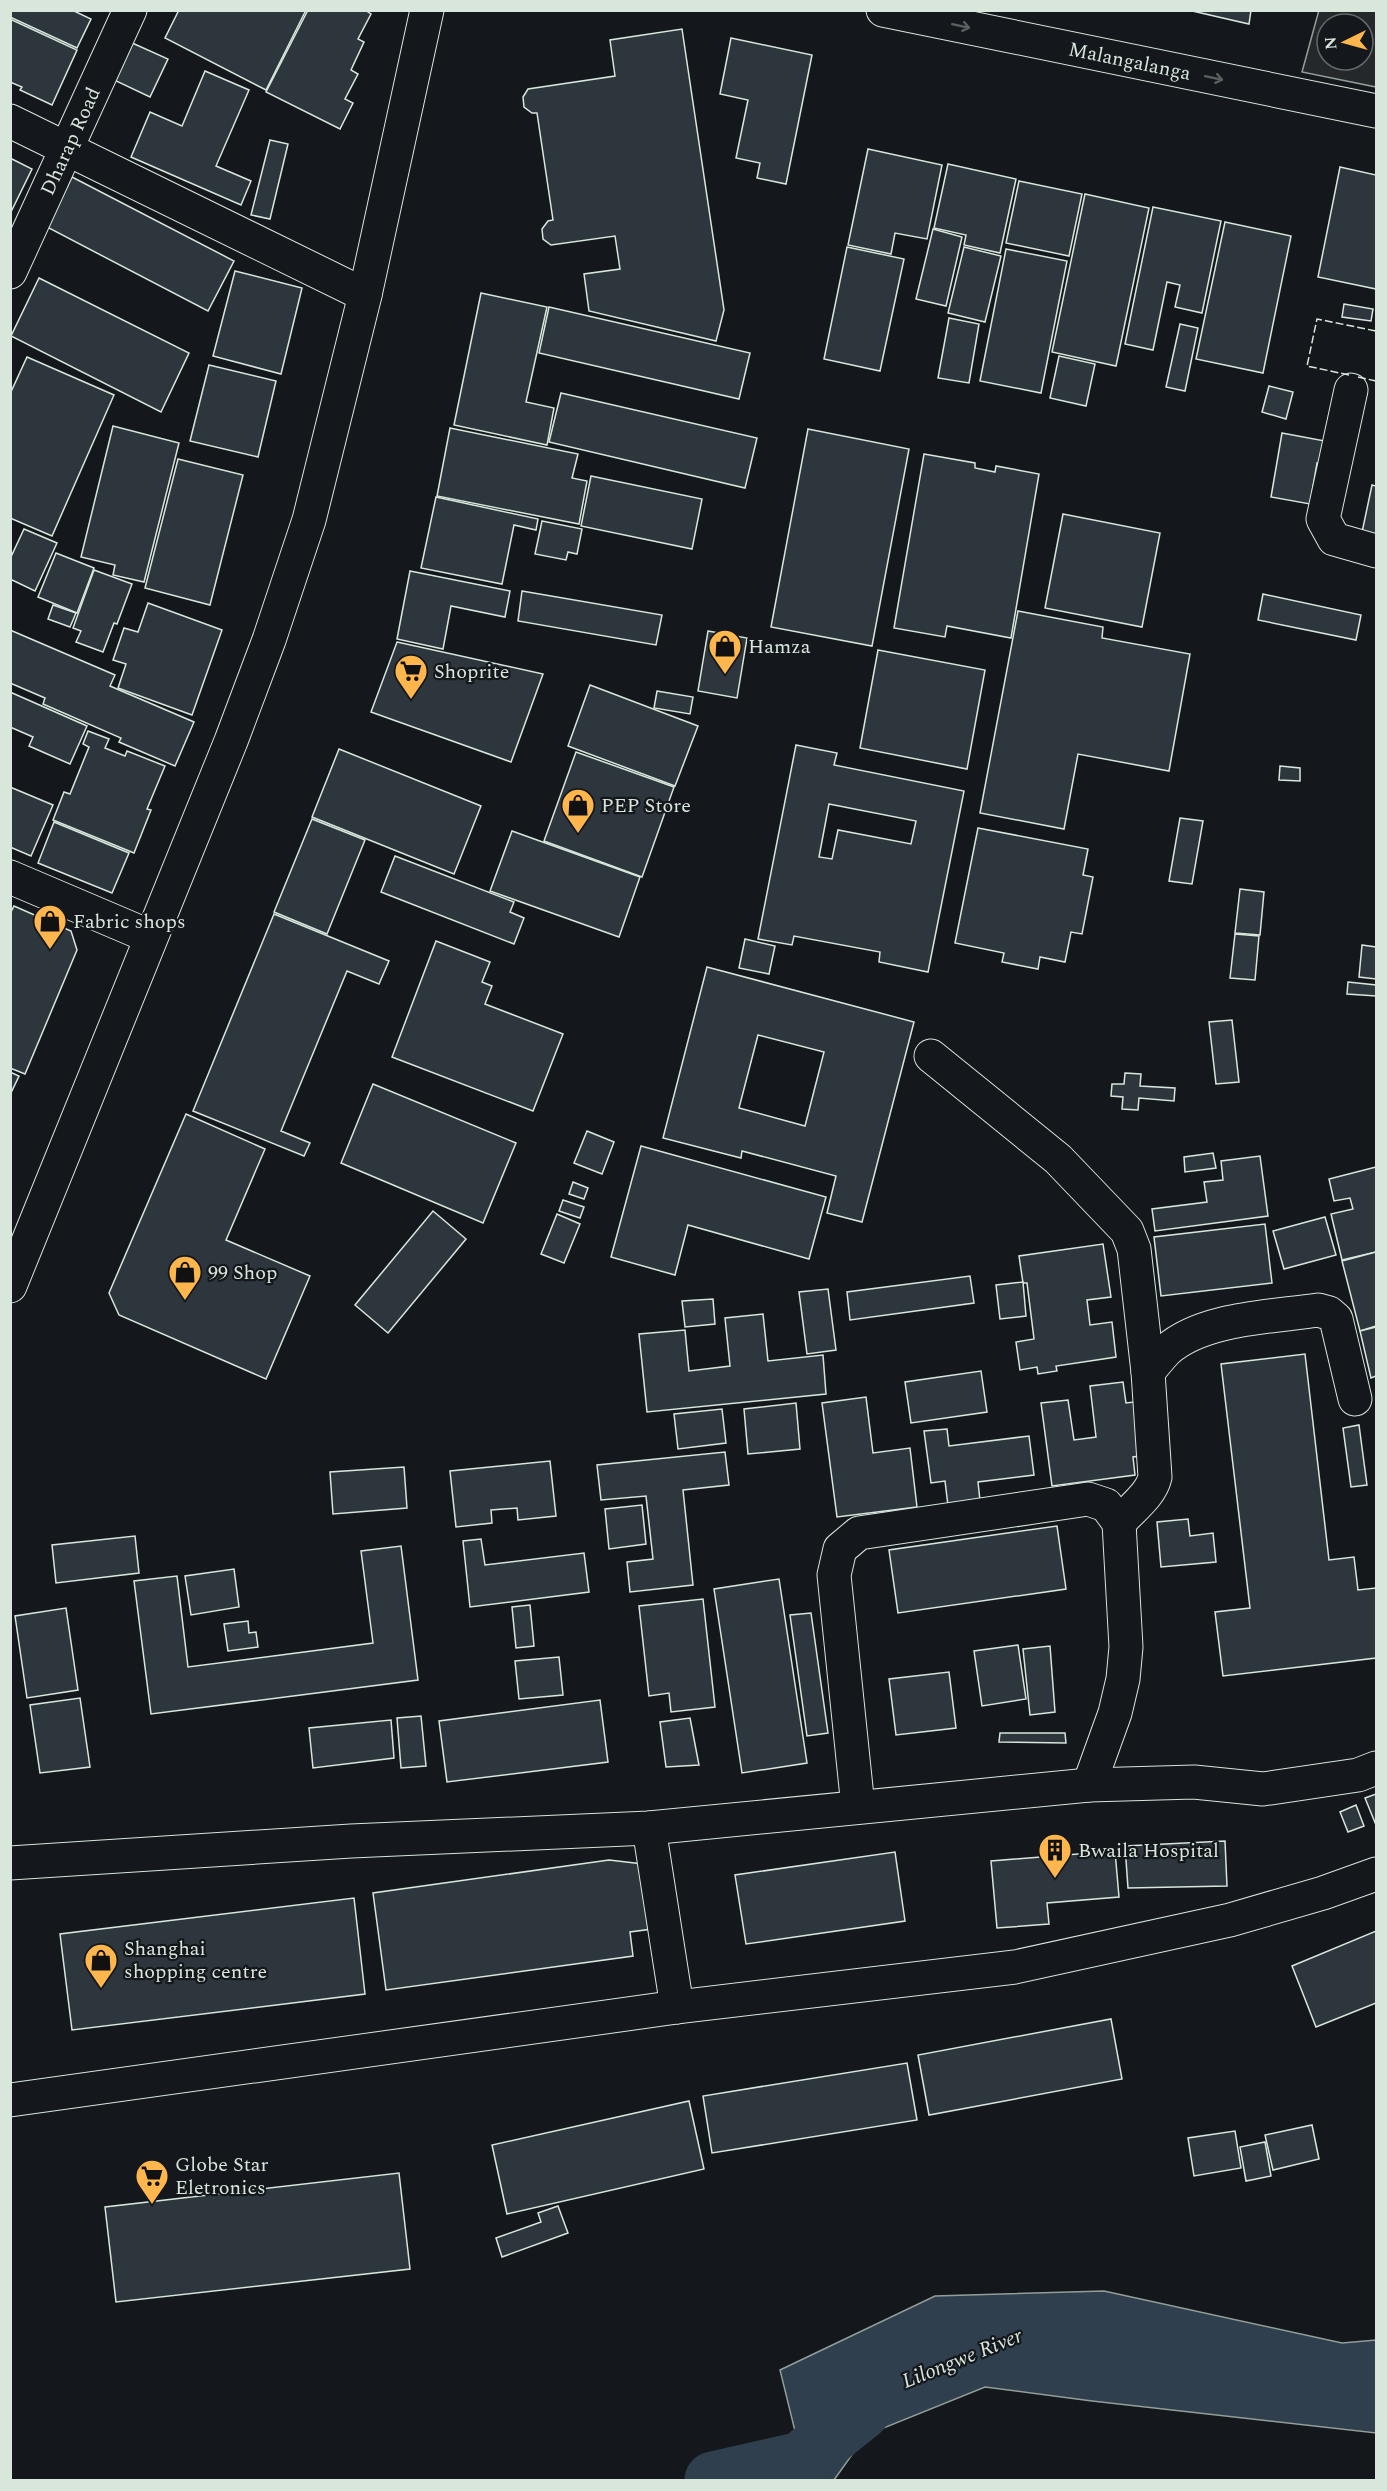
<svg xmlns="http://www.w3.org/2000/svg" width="1387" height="2491" viewBox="0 0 1387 2491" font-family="Spectral,serif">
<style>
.parking{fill:#24282b;stroke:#939e99;stroke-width:1.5;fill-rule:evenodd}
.water{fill:#2f3f4d;stroke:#939e99;stroke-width:1.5}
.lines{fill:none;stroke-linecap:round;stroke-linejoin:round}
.river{stroke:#2f3f4d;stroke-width:57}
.building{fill:#2c363c;stroke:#d8e6dc;stroke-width:1.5;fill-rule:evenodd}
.minor-casing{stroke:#d8e6dc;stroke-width:35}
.highway-casing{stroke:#d8e6dc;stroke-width:35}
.minor{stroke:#14181c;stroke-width:33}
.highway{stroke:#14181c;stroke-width:33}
.fence{stroke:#d8e6dc;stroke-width:1.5;stroke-dasharray:8 3;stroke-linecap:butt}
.oneway{stroke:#59605f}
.labels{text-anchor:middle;stroke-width:4.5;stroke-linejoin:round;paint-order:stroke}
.street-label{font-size:20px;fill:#d8e6dc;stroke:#14181c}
.poi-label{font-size:20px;fill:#d8e6dc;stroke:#14181c;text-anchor:start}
.water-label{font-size:21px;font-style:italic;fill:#d8e6dc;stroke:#14181c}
</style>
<rect width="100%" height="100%" fill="#14181c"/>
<path class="parking" d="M1319 10 1376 11V87L1302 72ZM1327 24H1363V60H1327Z"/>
<polygon class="water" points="1104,2291 1342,2343 1376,2340 1376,2433 1092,2401 985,2387 866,2435 834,2480 807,2480 780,2370 935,2296"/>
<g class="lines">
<polyline class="river" points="713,2480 801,2460 862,2411"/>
</g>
<g class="building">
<polygon points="10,10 72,10 91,19 77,48 10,17"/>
<polygon points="179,10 306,10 266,90 165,38"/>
<polygon points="308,10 365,10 371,14 358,39 364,42 351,70 358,74 345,99 353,103 340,129 266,92"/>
<polygon points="1188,10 1251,10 1249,24"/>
<polygon points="10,19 77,50 52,105 20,90 22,87 10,82"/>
<polygon points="682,29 724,310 716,341 589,311 584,274 620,269 615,236 551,245 543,239 542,229 548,221 553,220 537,113 532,113 524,107 523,97 528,89 615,76 610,40"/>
<polygon points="731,38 812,55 786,184 757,178 760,163 736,158 748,100 720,94"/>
<polygon points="130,42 168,59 150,97 114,80"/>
<polygon points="205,71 249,90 216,166 251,181 241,205 131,157 150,112 182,126"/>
<polygon points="270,140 288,144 270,219 251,215"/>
<polygon points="868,149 942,165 927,239 895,233 891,254 848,245"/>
<polygon points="10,158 32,169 10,214"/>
<polygon points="948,164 1016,179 1000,253 964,245 966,235 934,228"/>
<polygon points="1340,167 1376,175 1376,289 1318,277"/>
<polygon points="72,177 234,261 208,311 47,227"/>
<polygon points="1019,181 1082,194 1069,256 1006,243"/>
<polygon points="1085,194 1149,208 1116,366 1052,352"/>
<polygon points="1153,207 1221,221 1202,313 1175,307 1180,285 1167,282 1153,350 1125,344"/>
<polygon points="1225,222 1291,236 1263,373 1196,359"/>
<polygon points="933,229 962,237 946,306 916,299"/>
<polygon points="847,247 904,259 880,371 824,359"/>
<polygon points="964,247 1001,256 985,322 948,313"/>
<polygon points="1006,249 1067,261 1041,393 980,381"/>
<polygon points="235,271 302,288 281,374 213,356"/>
<polygon points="39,278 189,353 161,412 11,336"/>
<polygon points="481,293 547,307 526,402 554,408 547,445 454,425"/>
<polygon points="1344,304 1373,309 1371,321 1342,317"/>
<polygon points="549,307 750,353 739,399 539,353"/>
<polygon points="949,318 979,324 969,383 938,378"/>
<polygon points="1180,324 1198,328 1185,391 1166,387"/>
<polygon points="1059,356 1095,364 1086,406 1050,398"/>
<polygon points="27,357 114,395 52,536 10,518 10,394"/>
<polygon points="209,365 276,381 258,457 190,441"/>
<polygon points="1269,386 1293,392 1286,419 1262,412"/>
<polygon points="561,393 757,438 745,488 549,442"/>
<polygon points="113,426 179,443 144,582 113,575 115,565 81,557"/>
<polygon points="450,428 578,454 572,478 587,481 579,524 437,496"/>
<polygon points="808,429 909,449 872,646 771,627"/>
<polygon points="1282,433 1325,441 1320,464 1317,463 1310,504 1271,497"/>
<polygon points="924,454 975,463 975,468 995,472 996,466 1039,474 1011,638 947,626 945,637 894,628"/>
<polygon points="178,459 243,475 210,605 145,588"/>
<polygon points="591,476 702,499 692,549 581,526"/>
<polygon points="1372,485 1376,486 1376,540 1361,537"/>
<polygon points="436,497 538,519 536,530 514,525 502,584 421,568"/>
<polygon points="1063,514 1160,533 1142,627 1045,608"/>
<polygon points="542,521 582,529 577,554 568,552 566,560 535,554"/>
<polygon points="24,529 57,543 35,591 10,579 10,559"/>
<polygon points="56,553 94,568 77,613 38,597"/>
<polygon points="94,570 132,584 117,624 114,623 103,652 76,642 81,631 73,628"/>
<polygon points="410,571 510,591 505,617 451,606 443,649 397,639"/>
<polygon points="522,591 662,615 656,645 518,621"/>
<polygon points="1263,594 1361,615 1356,640 1258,620"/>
<polygon points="148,603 222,630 192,715 118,688 126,664 113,660 124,628 138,632"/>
<polygon points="53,605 76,613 70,627 48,619"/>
<polygon points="1018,611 1103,627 1102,638 1190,654 1169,771 1078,754 1064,829 980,813"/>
<polygon points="10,630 115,675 110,686 194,722 175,766 119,742 121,738 43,704 45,698 10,683"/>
<polygon points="708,631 747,638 737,698 698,691"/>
<polygon points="397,642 543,674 511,762 371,712"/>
<polygon points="878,650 985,670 967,769 860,748"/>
<polygon points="590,685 698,726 675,786 568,746"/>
<polygon points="657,691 693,697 690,714 654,708"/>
<polygon points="10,692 87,726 70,764 29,746 33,737 10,727"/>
<polygon points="88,731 109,739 105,748 125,756 127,751 165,766 147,809 151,810 134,853 53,820 64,792 70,794 89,747 83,744"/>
<path d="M796 745 837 753 834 765 964 791 928 972 879 962 880 952 794 936 792 945 758 939ZM829 804 916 821 911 844 838 830 832 859 819 857Z"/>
<polygon points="339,749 481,806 454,874 312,817"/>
<polygon points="576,752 674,787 642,877 544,841"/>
<polygon points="1280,766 1300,768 1300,781 1279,780"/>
<polygon points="10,787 53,805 31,856 10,847"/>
<polygon points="1180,818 1203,821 1192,884 1169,881"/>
<polygon points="312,819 365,840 327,934 274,912"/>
<polygon points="54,822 129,853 112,893 38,863"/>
<polygon points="978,828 1088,849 1083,875 1093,877 1082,934 1071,932 1065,962 1040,957 1038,969 1002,962 1004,953 955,943"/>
<polygon points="512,831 640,877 619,937 490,891"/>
<polygon points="395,856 514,902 510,912 524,918 514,944 381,892"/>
<polygon points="1240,889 1264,892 1260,935 1235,933"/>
<polygon points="14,906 71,931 77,950 25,1074 10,1068 10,914"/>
<polygon points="274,914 389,961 379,984 347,971 281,1131 310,1143 304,1156 193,1111"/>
<polygon points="1235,934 1259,936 1255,980 1230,978"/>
<polygon points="745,939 775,946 769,974 739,968"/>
<polygon points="436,941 490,962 482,982 492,986 485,1004 563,1034 533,1111 392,1057"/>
<polygon points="1362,945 1376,947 1376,979 1359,977"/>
<path d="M707 967 914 1022 862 1222 827 1213 836 1176 742 1151 741 1158 663 1138ZM758 1035 824 1052 805 1126 739 1108Z"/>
<polygon points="1348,982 1376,985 1376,996 1347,994"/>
<polygon points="1232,1020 1239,1082 1216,1084 1209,1022"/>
<polygon points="10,1072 19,1076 10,1095"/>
<polygon points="1125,1073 1141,1074 1140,1086 1175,1088 1174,1101 1139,1098 1138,1110 1122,1109 1123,1097 1111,1096 1112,1084 1124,1084"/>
<polygon points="373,1084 516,1143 483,1223 341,1163"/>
<polygon points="186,1114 265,1149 226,1240 310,1276 266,1379 119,1315 109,1293"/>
<polygon points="587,1131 614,1142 602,1174 574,1163"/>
<polygon points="641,1146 826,1197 809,1259 688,1225 675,1275 611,1257"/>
<polygon points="1213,1153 1216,1168 1185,1172 1184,1157"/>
<polygon points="1260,1156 1268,1216 1155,1231 1152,1209 1207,1202 1204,1182 1223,1180 1221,1161"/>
<polygon points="1376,1167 1376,1252 1342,1260 1331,1214 1353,1209 1350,1198 1334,1201 1329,1179"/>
<polygon points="573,1182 588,1188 584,1199 569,1194"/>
<polygon points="563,1200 584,1207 580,1218 559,1211"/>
<polygon points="433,1211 466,1239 388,1333 355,1305"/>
<polygon points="557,1214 580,1224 564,1263 541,1254"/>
<polygon points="1325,1217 1336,1255 1284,1269 1273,1231"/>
<polygon points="1265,1224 1272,1283 1161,1296 1154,1237"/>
<polygon points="1103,1244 1111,1297 1087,1300 1090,1325 1112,1322 1116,1357 1056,1366 1057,1371 1038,1374 1037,1367 1020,1370 1016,1342 1034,1339 1027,1283 1023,1283 1019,1256"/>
<polygon points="1376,1252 1376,1326 1360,1331 1342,1261"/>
<polygon points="970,1276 974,1303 850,1320 847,1292"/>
<polygon points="1023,1282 1026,1316 1000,1319 996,1285"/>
<polygon points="828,1289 836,1350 807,1354 799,1292"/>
<polygon points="713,1299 715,1324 685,1327 682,1301"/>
<polygon points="763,1314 768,1361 823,1355 826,1394 647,1412 639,1334 685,1330 689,1371 730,1366 725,1318"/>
<polygon points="1376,1327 1376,1376 1371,1378 1360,1331"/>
<polygon points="1305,1354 1329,1560 1354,1557 1358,1590 1376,1588 1376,1658 1223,1676 1215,1612 1250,1608 1221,1364"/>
<polygon points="981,1371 987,1412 911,1423 905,1382"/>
<polygon points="1123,1382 1126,1403 1134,1402 1140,1456 1133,1457 1135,1475 1052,1486 1041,1403 1068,1400 1074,1440 1096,1437 1090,1386"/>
<polygon points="866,1397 873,1453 910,1448 917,1507 837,1517 822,1403"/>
<polygon points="796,1403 800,1449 748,1454 744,1409"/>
<polygon points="722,1409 726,1443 678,1449 674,1414"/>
<polygon points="1359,1425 1367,1485 1351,1487 1343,1428"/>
<polygon points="947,1429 949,1446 1029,1436 1034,1475 978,1482 981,1510 949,1514 945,1481 931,1483 924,1431"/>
<polygon points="725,1452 729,1485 683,1490 693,1585 630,1592 627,1562 653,1559 646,1496 601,1500 597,1465"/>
<polygon points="550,1461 556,1516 518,1520 517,1508 491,1510 492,1523 456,1527 450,1471"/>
<polygon points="404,1467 407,1508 333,1514 330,1472"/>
<polygon points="642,1505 646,1544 609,1549 605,1509"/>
<polygon points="1188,1519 1190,1536 1213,1533 1216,1562 1161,1567 1157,1522"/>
<polygon points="1057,1526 1066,1589 898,1613 889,1550"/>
<polygon points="135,1536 139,1573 56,1583 52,1545"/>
<polygon points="481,1539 485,1565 584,1553 589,1592 470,1607 463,1541"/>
<polygon points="401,1546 418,1680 151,1714 134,1581 177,1576 188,1667 373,1643 361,1551"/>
<polygon points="234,1569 239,1607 191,1615 185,1576"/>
<polygon points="779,1579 807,1763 742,1773 714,1589"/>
<polygon points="703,1599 715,1707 671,1712 669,1693 649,1696 639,1606"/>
<polygon points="530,1605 534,1646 516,1648 512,1607"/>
<polygon points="66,1608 78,1690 27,1698 15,1616"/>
<polygon points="811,1613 828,1733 807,1736 790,1615"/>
<polygon points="248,1621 249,1633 256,1632 258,1647 228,1651 224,1624"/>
<polygon points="1018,1645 1026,1699 982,1706 974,1651"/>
<polygon points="1050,1646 1055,1712 1030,1715 1023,1649"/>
<polygon points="559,1657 563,1695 519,1699 515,1661"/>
<polygon points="949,1672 956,1728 896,1735 889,1679"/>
<polygon points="80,1698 90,1767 40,1773 30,1705"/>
<polygon points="600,1700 608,1762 447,1782 439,1721"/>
<polygon points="421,1716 426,1766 401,1768 397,1718"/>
<polygon points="690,1718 699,1765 666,1767 660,1722"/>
<polygon points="391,1720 394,1758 313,1768 309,1728"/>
<polygon points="1000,1733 1065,1733 1066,1743 999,1742"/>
<polygon points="1376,1794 1376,1825 1365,1798"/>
<polygon points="1356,1805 1364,1826 1348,1832 1340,1812"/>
<polygon points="1225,1841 1227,1886 1128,1888 1125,1846"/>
<polygon points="1115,1851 1119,1897 1047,1903 1049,1924 997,1928 991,1861"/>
<polygon points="895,1852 905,1921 746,1944 735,1875"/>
<polygon points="609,1860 643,1864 652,1929 630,1932 633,1956 386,1990 373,1893"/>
<polygon points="354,1898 365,1994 72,2030 60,1934"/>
<polygon points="1376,1931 1376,2003 1316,2027 1292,1966"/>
<polygon points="1111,2019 1122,2079 929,2115 918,2055"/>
<polygon points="907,2063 917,2120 712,2153 703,2096"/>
<polygon points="689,2101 704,2169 507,2214 492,2145"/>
<polygon points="1312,2125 1319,2159 1273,2170 1265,2135"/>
<polygon points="1235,2131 1241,2168 1194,2176 1188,2138"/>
<polygon points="1265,2142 1271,2176 1246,2181 1240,2147"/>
<polygon points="399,2173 410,2269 116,2302 105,2207"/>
<polygon points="558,2206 568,2233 502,2257 496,2238 541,2222 538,2213"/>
</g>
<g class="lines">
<defs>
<g id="minor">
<path id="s1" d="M883 10 1376 111"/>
<polyline points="10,121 365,295"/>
<path id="s2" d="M10 272 130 10"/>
<polyline points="1351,390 1323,519 1334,539 1376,551"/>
<polyline points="10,877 151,937"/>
<path d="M931 1056 1058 1159 1127 1231 1134 1249 1148 1372 1155 1477C1151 1495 1131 1509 1119 1523"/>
<path d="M1148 1372C1154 1365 1160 1357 1167 1350 1203 1318 1272 1317 1318 1310L1329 1313 1336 1319 1355 1399"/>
<polyline points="858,1807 834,1575 840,1549 859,1533 1088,1499 1106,1505 1119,1523 1126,1647 1123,1679 1115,1713 1089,1785"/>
<polyline points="649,1828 677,2007"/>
<polyline points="10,1863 351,1841 649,1828 1089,1785 1194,1782 1263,1789 1358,1775 1376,1768"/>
<polyline points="10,2100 677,2007 1015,1967 1230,1920 1323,1893 1376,1874"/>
</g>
<polyline id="highway" points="10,1286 231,741 269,640 309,520 365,295 427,10"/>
</defs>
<use href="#minor" class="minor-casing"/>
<use href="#highway" class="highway-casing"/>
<use href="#minor" class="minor"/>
<use href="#highway" class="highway"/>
<g class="fence">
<polyline points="1349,375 1307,366 1317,319 1376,331"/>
<polyline points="1358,377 1376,381"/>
</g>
</g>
<defs><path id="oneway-shaft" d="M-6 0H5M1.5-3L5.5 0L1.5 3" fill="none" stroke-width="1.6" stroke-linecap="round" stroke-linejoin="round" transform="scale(1.5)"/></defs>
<g class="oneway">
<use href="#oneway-shaft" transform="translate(961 26) rotate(12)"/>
<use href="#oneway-shaft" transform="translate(1214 78) rotate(12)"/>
</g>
<defs>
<symbol id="shop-pin" viewBox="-11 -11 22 30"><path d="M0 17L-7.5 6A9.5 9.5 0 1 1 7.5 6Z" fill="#ffb74d" stroke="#14181c"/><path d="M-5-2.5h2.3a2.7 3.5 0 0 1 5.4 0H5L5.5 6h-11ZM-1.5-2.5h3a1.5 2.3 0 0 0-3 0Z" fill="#111"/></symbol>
<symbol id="supermarket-pin" viewBox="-11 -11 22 30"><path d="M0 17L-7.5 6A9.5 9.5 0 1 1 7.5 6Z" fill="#ffb74d" stroke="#14181c"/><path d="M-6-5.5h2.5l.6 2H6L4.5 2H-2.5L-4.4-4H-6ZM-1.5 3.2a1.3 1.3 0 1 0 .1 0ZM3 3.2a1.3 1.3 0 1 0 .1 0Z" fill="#111"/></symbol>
<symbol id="building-pin" viewBox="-11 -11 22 30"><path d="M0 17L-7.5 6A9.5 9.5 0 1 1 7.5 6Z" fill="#ffb74d" stroke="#14181c"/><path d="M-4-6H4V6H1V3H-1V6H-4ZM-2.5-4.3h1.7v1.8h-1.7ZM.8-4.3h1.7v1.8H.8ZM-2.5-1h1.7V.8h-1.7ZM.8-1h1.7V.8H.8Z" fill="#111"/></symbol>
</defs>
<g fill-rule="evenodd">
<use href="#shop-pin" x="706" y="627" width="38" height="52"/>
<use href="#supermarket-pin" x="392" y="652" width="38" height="52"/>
<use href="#shop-pin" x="559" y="786" width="38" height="52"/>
<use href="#shop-pin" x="31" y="902" width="38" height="52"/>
<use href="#shop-pin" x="166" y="1253" width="38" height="52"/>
<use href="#building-pin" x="1036" y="1831" width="38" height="52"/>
<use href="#shop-pin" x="82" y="1941" width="38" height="52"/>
<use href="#supermarket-pin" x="133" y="2157" width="38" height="52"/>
</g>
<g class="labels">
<g class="street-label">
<text dy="7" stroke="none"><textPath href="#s1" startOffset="252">Malangalanga</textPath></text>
<text dy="7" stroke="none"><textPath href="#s2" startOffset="144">Dharap Road</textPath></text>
</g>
<g class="poi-label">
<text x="748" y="653">Hamza</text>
<text x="434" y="678">Shoprite</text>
<text x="601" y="812">PEP Store</text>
<text x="73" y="928">Fabric shops</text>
<text x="208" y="1279">99 Shop</text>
<text x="1078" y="1857">Bwaila Hospital</text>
<text x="124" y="1955">Shanghai<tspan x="124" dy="23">shopping centre</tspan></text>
<text x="175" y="2171">Globe Star<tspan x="175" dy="23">Eletronics</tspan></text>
</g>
<g class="water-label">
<text transform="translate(962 2358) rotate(-22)" y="7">Lilongwe River</text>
</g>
</g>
<rect width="1387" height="2491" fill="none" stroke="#d8e6dc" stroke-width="24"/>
<g transform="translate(1345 42) rotate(265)"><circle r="28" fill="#14181c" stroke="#626a69" stroke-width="1.5"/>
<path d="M0-4.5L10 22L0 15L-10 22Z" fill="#ffb74d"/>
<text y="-9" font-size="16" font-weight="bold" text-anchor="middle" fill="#d8e6dc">N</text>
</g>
</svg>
